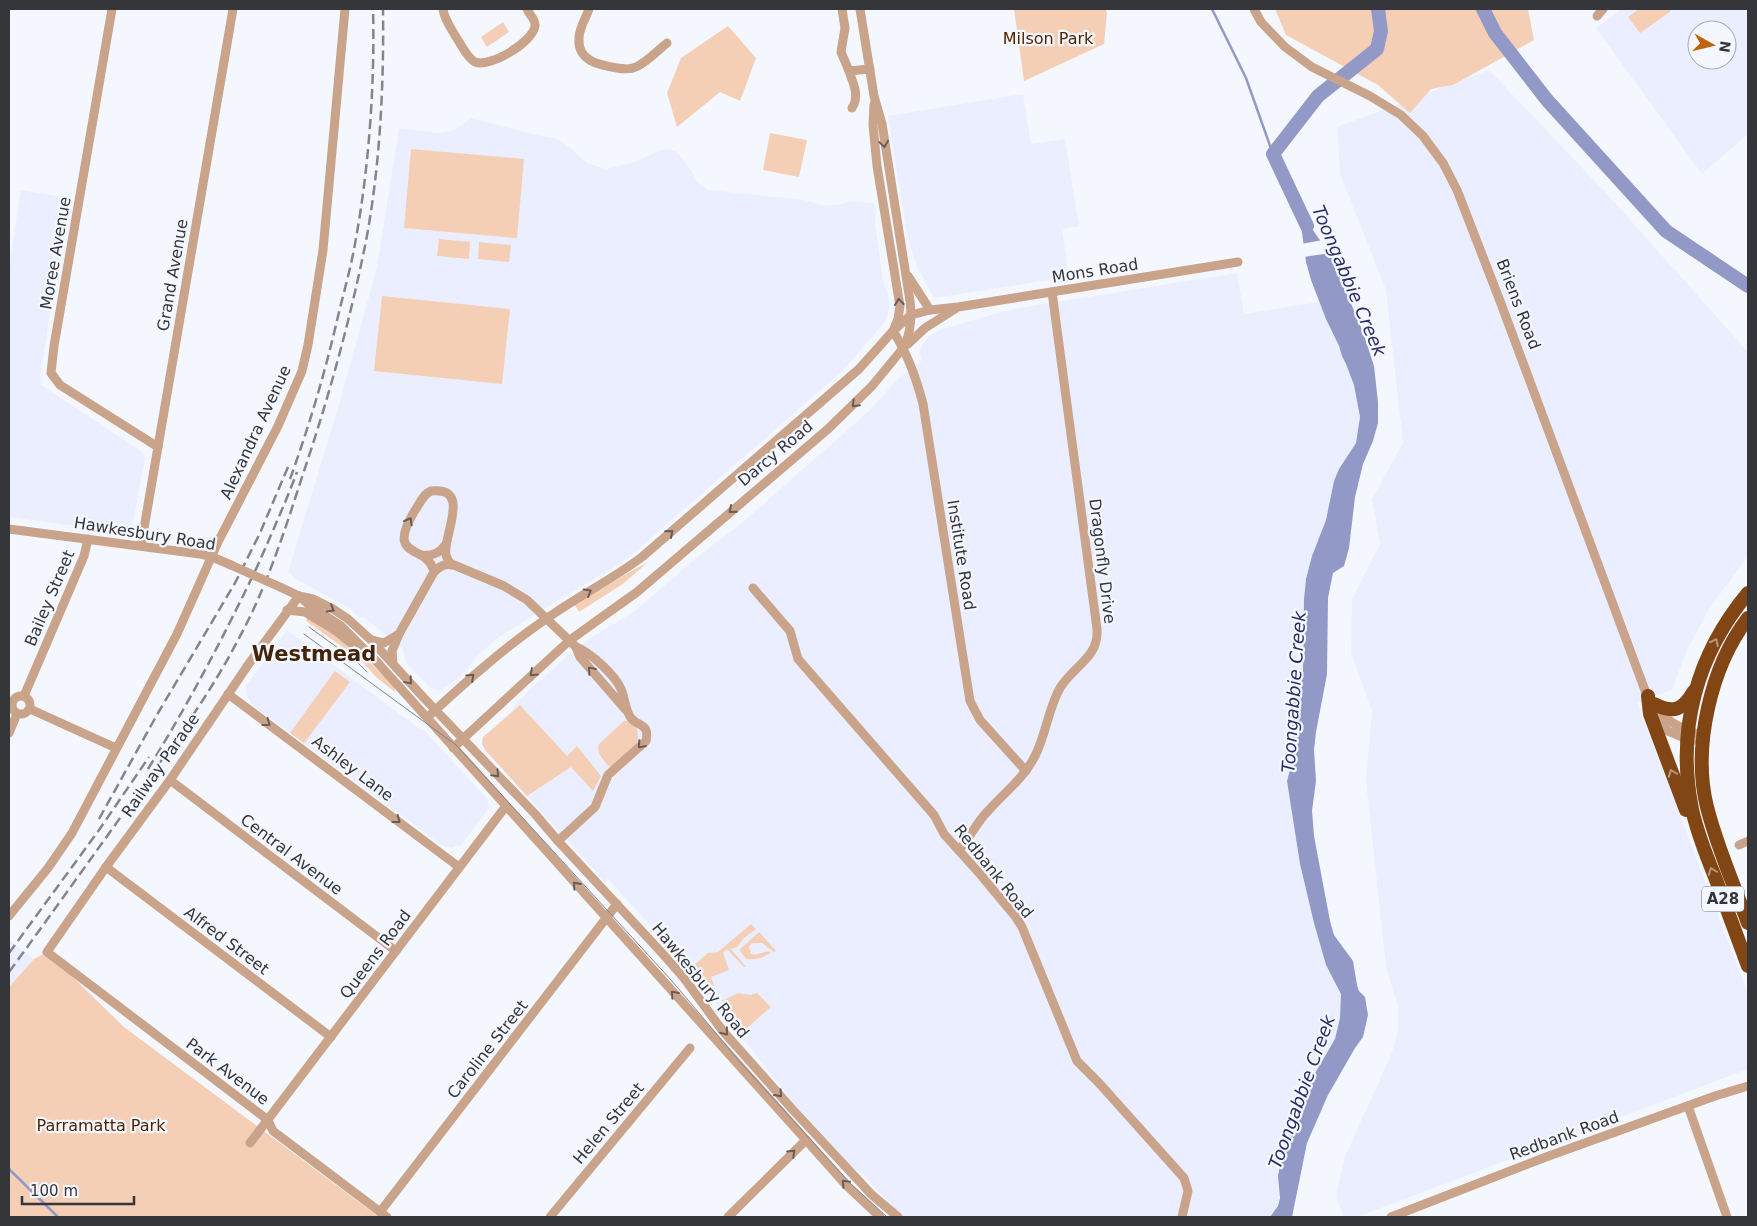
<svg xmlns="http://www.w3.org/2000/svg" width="1757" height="1226" viewBox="0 0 1757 1226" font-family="'DejaVu Sans',sans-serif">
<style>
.built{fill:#ebeeff;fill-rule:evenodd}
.green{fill:#f4cfb6}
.water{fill:#9299c7}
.pier{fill:#f5f7ff}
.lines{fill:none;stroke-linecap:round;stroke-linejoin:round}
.stream{stroke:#9299c7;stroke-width:2.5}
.river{stroke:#9299c7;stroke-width:14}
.minor{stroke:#c9a38a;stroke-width:9}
.highway{stroke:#824614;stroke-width:14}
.tram{stroke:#83858a;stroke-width:1}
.rail{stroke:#83858a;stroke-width:2.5;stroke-dasharray:10 5;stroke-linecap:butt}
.minor-bridge{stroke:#c9a38a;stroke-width:9}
.oneway{stroke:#695c56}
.oneway2{stroke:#b6967e}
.labels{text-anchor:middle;stroke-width:4.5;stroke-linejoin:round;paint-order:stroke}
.shield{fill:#f5f7ff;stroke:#6f7075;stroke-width:1}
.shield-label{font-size:15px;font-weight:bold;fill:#35363a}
.park-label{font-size:16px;fill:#4e2400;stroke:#f5f7ff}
.street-label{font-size:16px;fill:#35363a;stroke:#f5f7ff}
.water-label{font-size:18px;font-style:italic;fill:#2a2c65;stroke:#f5f7ff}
.district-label{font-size:21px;font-weight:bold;fill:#43240b;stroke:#f5f7ff}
</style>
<rect width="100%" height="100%" fill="#f5f7ff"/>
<g class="built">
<path d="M1622 9H1748V134L1702 174 1596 28ZM1697 30H1727V60H1697Z"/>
<polygon points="1489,70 1607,194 1748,352 1748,556 1709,609 1687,650 1672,690 1637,703 1748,994 1748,1069 1357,1217 1344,1217 1336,1197 1344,1159 1391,1055 1398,1031 1398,1006 1386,967 1366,780 1372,711 1351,653 1352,599 1380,544 1372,499 1403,443 1386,290 1340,174 1337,127"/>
<polygon points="1023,94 1031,144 1065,139 1079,226 1062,229 1069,277 934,298 917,267 907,235 888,116"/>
<polygon points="471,118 536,135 558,139 572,149 587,163 606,169 635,162 663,149 669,149 677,152 691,170 697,182 709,190 804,200 822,205 837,205 852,201 874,203 876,211 875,223 883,281 889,298 889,309 886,319 879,329 843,370 635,552 618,565 557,601 496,639 476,657 463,674 448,686 439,691 429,687 406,662 403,649 364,617 359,617 349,608 296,579 288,572 341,398 377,267 399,128 439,133 455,130"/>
<polygon points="21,190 68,198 40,377 41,385 141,451 145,457 132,528 126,533 9,517 9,265"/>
<polygon points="1237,273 1244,314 1319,302 1346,364 1354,385 1360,417 1356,443 1339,469 1334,481 1326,520 1312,556 1306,579 1304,599 1303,672 1292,710 1292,762 1287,781 1300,864 1314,923 1326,965 1341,994 1340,1018 1335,1039 1304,1092 1288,1138 1278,1206 1270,1217 902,1217 862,1173 854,1169 793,1102 678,956 608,879 605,882 486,751 482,744 483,737 509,715 519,700 567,656 592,637 635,611 701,554 742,523 869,411 897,380 922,360 920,351 922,346 929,336 942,329 1013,309"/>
<polygon points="287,630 421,730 422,728 488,800 489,808 461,845 451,848 441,845 251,704 247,695 246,686"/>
<polygon points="9,940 34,959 9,987"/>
</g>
<g class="green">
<polygon points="1014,9 1105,9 1107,12 1104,44 1024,81"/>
<polygon points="1275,9 1528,9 1534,40 1453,85 1431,89 1410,113 1378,85 1286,35"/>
<polygon points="1639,9 1670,9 1671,11 1640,33 1628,17"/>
<polygon points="503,22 509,32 487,47 481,37"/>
<polygon points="728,26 756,58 740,101 720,92 677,127 667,93 681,58"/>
<polygon points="770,133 807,140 799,177 763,170"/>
<polygon points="411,149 524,159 517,238 404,228"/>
<polygon points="439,239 470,242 469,259 437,256"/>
<polygon points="479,242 511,245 509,262 478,259"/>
<polygon points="382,296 510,309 502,384 374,371"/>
<polygon points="647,563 624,583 579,612 575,605 633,570"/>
<path d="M309 616C341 636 367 659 394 685L395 692 376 677 361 660 306 621Z"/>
<polygon points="335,671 350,682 304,743 290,733"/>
<polygon points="520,705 567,756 577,746 601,776 593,791 571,767 527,796 486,751 482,744 483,737"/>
<path d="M624 721C637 721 640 733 637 744L613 767 608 766C603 759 596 753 599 744Z"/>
<path d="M751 924 756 929 744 938 737 947 731 949 746 967H744L727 949 723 953 729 970 711 977 714 985C702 988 697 977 690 969L708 953 718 952Z"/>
<path d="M759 932 776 951 774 952 762 943H752L749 947 751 954C758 956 764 950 771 952 764 958 755 960 746 959L740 951V949Z"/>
<polygon points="47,952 124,1027 379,1217 9,1217 9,987 34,959"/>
<polygon points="738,993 750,995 757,993 771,1007 741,1033 739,1033 722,1010 721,1006 722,1001"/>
</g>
<polygon class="water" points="1299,210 1331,256 1363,332 1374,366 1378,402 1378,423 1373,441 1363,464 1355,497 1349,548 1344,566 1333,573 1328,598 1327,674 1316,732 1314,750 1316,781 1312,811 1314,836 1330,921 1334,935 1353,961 1357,985 1359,991 1365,997 1368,1015 1363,1037 1355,1048 1328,1095 1307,1143 1292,1217 1270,1217 1278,1206 1280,1198 1278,1176 1280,1166 1297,1111 1304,1092 1335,1039 1340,1018 1341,994 1326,965 1314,923 1300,864 1287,781 1292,762 1292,710 1303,672 1304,599 1306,579 1312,556 1326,520 1334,481 1339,469 1356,443 1360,417 1354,385 1346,364 1342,356 1339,346 1326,319 1311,280 1306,262"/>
<polygon class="pier" points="1323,240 1331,253 1303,257 1301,244"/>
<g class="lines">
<g class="stream">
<polyline points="1212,9 1246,78 1273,154"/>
<polyline points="9,1169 58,1217"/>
</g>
<g class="river">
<polyline points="1483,9 1495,33 1547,100 1666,231 1748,286"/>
<polyline points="1307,226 1273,154 1318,96 1377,49 1381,31 1378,9"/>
</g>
<g class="minor">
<polyline points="112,9 54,346 51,373 60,385 158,447"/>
<path d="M443 9C444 19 451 28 456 37 461 44 467 58 475 62 490 68 533 42 535 26 536 20 529 14 527 9"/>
<path d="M589 9C586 18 579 28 579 38 577 61 599 65 617 68 623 69 630 70 636 67 647 62 657 51 667 43"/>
<polyline points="842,9 845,28 841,52 849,71 870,69"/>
<polyline points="1254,9 1261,22 1285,47 1312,67 1370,96 1401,115 1423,136 1443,163 1457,190 1500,301 1649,701"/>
<polyline points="1597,16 1603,9"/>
<path d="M849 71C853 83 860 96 852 108"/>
<polyline points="908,276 930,310"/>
<polyline points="895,329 911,315 930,310 958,307 1238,262"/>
<path d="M893 331C908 354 916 377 923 404L970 701 980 720 1026 771"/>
<polyline points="908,344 925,328 955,309"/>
<polyline points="9,529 200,554 212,557 231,565"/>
<polyline points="141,546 233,9"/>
<path d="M421 555C432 556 439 554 446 544"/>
<path d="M434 572C428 543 385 561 414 512 419 505 423 494 431 491 473 486 442 537 446 555 447 559 449 562 452 565"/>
<polyline points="280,587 299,596 309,605 341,626 377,662 806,1140 846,1185 880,1217"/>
<polyline points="753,588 790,631 798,659 934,815 944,834 980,874 1015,916 1022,927 1077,1061 1099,1083 1184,1178 1188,1191 1182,1217"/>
<polyline points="299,596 313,599 333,609 348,619 371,640 423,697 535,814 558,841 662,953 684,978 722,1030 793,1110 872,1195 898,1217"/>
<polyline points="299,596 248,665 170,780 106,867 47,952 268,1120 273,1131 387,1217"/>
<polyline points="287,610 305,612 336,631 351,643"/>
<polyline points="372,640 384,643 399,634"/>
<polyline points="576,647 580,657 626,710"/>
<path d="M393 663 392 651 399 634 434 572C440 566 445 563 454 565L504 586 527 600 576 647C590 652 615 675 621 689 625 698 625 710 631 718 638 727 650 723 646 741L608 775 595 807 558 841"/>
<polyline points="228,694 459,867"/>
<circle cx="21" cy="705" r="9"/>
<polyline points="24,696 84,556 88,539"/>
<path d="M1656 707C1667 723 1685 730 1703 736"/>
<polyline points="30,709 116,748"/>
<path d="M431 714C468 680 505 647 546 619 577 597 611 580 642 557L859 369 893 331 898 319 900 306 877 166 873 125 874 104"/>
<polyline points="1655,717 1668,731 1692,741"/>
<polyline points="9,733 17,714"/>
<path d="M453 748 570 640 637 592 828 429 872 386 904 347C911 332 912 317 910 301L882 124 874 96 860 9"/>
<polyline points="170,780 396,951"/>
<polyline points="1739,845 1748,841"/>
<path d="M959 850C970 838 976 823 988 811 1004 793 1024 778 1035 756 1046 735 1048 709 1060 688 1073 666 1099 658 1097 629L1052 292"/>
<polyline points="106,867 331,1037"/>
<polyline points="9,916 48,868 72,833 177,634 218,542 278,426 302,371 308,345 323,250 345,9"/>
<polyline points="1688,1106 1727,1217"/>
<polyline points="250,1143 506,806"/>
<polyline points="380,1212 617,904"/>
<polyline points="550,1217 690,1048"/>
<polyline points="728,1217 806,1140"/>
<polyline points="1391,1217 1546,1157 1715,1096 1748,1086"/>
</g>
<g class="highway">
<path d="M1748 593C1697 654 1676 729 1692 809 1697 832 1706 855 1715 877 1726 906 1737 936 1748 966"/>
<path d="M1748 618C1711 666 1692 747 1707 807 1717 847 1734 885 1748 923"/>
<polyline points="1648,696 1650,714 1686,810"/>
<path d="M1654 704C1674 714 1683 710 1694 691"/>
</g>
<g class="tram">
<polyline points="309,627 356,661 367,672"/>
<polyline points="304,634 456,745 672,981 741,1063 851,1184 887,1217"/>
</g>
<g class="rail">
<path d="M290 479C310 424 326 369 339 312 345 288 352 263 356 238 369 167 375 81 373 9"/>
<path d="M148 769C189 703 224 636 257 567 271 535 285 504 297 472"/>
<polyline points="99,819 158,713 235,583 260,533 288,467"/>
<polyline points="9,953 99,830 149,757"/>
<path d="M9 972C50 916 90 860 130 804 168 751 208 698 238 640 266 589 284 533 302 477 328 400 350 321 366 241 380 167 384 85 383 9"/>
</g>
<polyline class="minor-bridge" points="231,565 280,587"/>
</g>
<defs><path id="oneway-chevron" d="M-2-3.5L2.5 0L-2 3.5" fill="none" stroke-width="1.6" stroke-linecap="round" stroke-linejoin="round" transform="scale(1.25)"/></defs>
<g class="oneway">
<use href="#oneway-chevron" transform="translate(884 144) rotate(82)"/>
<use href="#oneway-chevron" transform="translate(899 302) rotate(-96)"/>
<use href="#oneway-chevron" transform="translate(855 404) rotate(135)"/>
<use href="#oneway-chevron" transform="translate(732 510) rotate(139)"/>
<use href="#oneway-chevron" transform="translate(409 521) rotate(-61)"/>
<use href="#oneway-chevron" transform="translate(670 533) rotate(-41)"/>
<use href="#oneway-chevron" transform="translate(588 592) rotate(-30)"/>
<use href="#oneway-chevron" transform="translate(331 609) rotate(30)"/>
<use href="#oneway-chevron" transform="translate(591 670) rotate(-131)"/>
<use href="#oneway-chevron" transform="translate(533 673) rotate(137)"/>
<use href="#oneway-chevron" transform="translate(471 677) rotate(-43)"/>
<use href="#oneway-chevron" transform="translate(409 681) rotate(49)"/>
<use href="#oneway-chevron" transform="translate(267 723) rotate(36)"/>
<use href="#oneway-chevron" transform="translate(641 745) rotate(131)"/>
<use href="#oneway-chevron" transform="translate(496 774) rotate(46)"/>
<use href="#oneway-chevron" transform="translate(397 820) rotate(37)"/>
<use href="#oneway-chevron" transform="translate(576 885) rotate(-132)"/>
<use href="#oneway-chevron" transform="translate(674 994) rotate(-132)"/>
<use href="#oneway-chevron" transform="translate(725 1032) rotate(51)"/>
<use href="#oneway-chevron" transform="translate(779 1094) rotate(48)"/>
<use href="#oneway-chevron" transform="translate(792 1153) rotate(-44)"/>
<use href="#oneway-chevron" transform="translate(845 1183) rotate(-133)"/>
</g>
<g class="oneway2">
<use href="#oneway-chevron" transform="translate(1715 642) rotate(-63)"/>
<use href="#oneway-chevron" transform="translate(1672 773) rotate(-111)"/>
<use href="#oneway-chevron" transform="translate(1712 871) rotate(-111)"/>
</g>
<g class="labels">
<rect class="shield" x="1702" y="886.5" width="42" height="25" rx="4"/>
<g class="shield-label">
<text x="1723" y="904">A28</text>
</g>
<g class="park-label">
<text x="1048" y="44">Milson Park</text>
<text x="101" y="1131">Parramatta Park</text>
</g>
<g class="street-label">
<text transform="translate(55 253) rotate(-80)" y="6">Moree Avenue</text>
<text transform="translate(1095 270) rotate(-9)" y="6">Mons Road</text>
<text transform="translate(172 275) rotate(-80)" y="6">Grand Avenue</text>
<text transform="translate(1519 304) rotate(69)" y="6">Briens Road</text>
<text transform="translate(255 432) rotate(-65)" y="6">Alexandra Avenue</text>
<text transform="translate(775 453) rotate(-40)" y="6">Darcy Road</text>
<text transform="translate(145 533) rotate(9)" y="6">Hawkesbury Road</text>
<text transform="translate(962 555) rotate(81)" y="6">Institute Road</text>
<text transform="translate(1103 561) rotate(83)" y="6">Dragonfly Drive</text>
<text transform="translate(49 598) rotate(-67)" y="6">Bailey Street</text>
<text transform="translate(160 765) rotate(-55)" y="6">Railway Parade</text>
<text transform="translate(353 768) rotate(37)" y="6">Ashley Lane</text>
<text transform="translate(292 854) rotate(37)" y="6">Central Avenue</text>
<text transform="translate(994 871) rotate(51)" y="6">Redbank Road</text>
<text transform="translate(227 940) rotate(37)" y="6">Alfred Street</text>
<text transform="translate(375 954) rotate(-53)" y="6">Queens Road</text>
<text transform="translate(701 980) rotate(51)" y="6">Hawkesbury Road</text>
<text transform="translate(487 1049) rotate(-52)" y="6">Caroline Street</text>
<text transform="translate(228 1071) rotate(37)" y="6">Park Avenue</text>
<text transform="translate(608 1123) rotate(-50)" y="6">Helen Street</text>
<text transform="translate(1564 1135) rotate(-20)" y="6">Redbank Road</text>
</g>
<g class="water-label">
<text transform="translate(1349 281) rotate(67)" y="6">Toongabbie Creek</text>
<text transform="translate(1294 692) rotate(-86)" y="6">Toongabbie Creek</text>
<text transform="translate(1302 1092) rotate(-70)" y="6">Toongabbie Creek</text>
</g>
<g class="district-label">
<text x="314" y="661">Westmead</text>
</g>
</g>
<rect width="1757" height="1226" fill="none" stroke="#35363a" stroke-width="20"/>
<g transform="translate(1712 45) rotate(98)"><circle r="24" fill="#f5f7ff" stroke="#a8aab0"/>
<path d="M0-4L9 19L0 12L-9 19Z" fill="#bf640b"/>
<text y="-8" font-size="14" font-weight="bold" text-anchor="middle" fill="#35363a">N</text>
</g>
<path d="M22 1196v8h112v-8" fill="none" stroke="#35363a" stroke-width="2.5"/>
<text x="30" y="1196" font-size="15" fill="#35363a" stroke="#f5f7ff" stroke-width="4" paint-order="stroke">100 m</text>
</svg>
